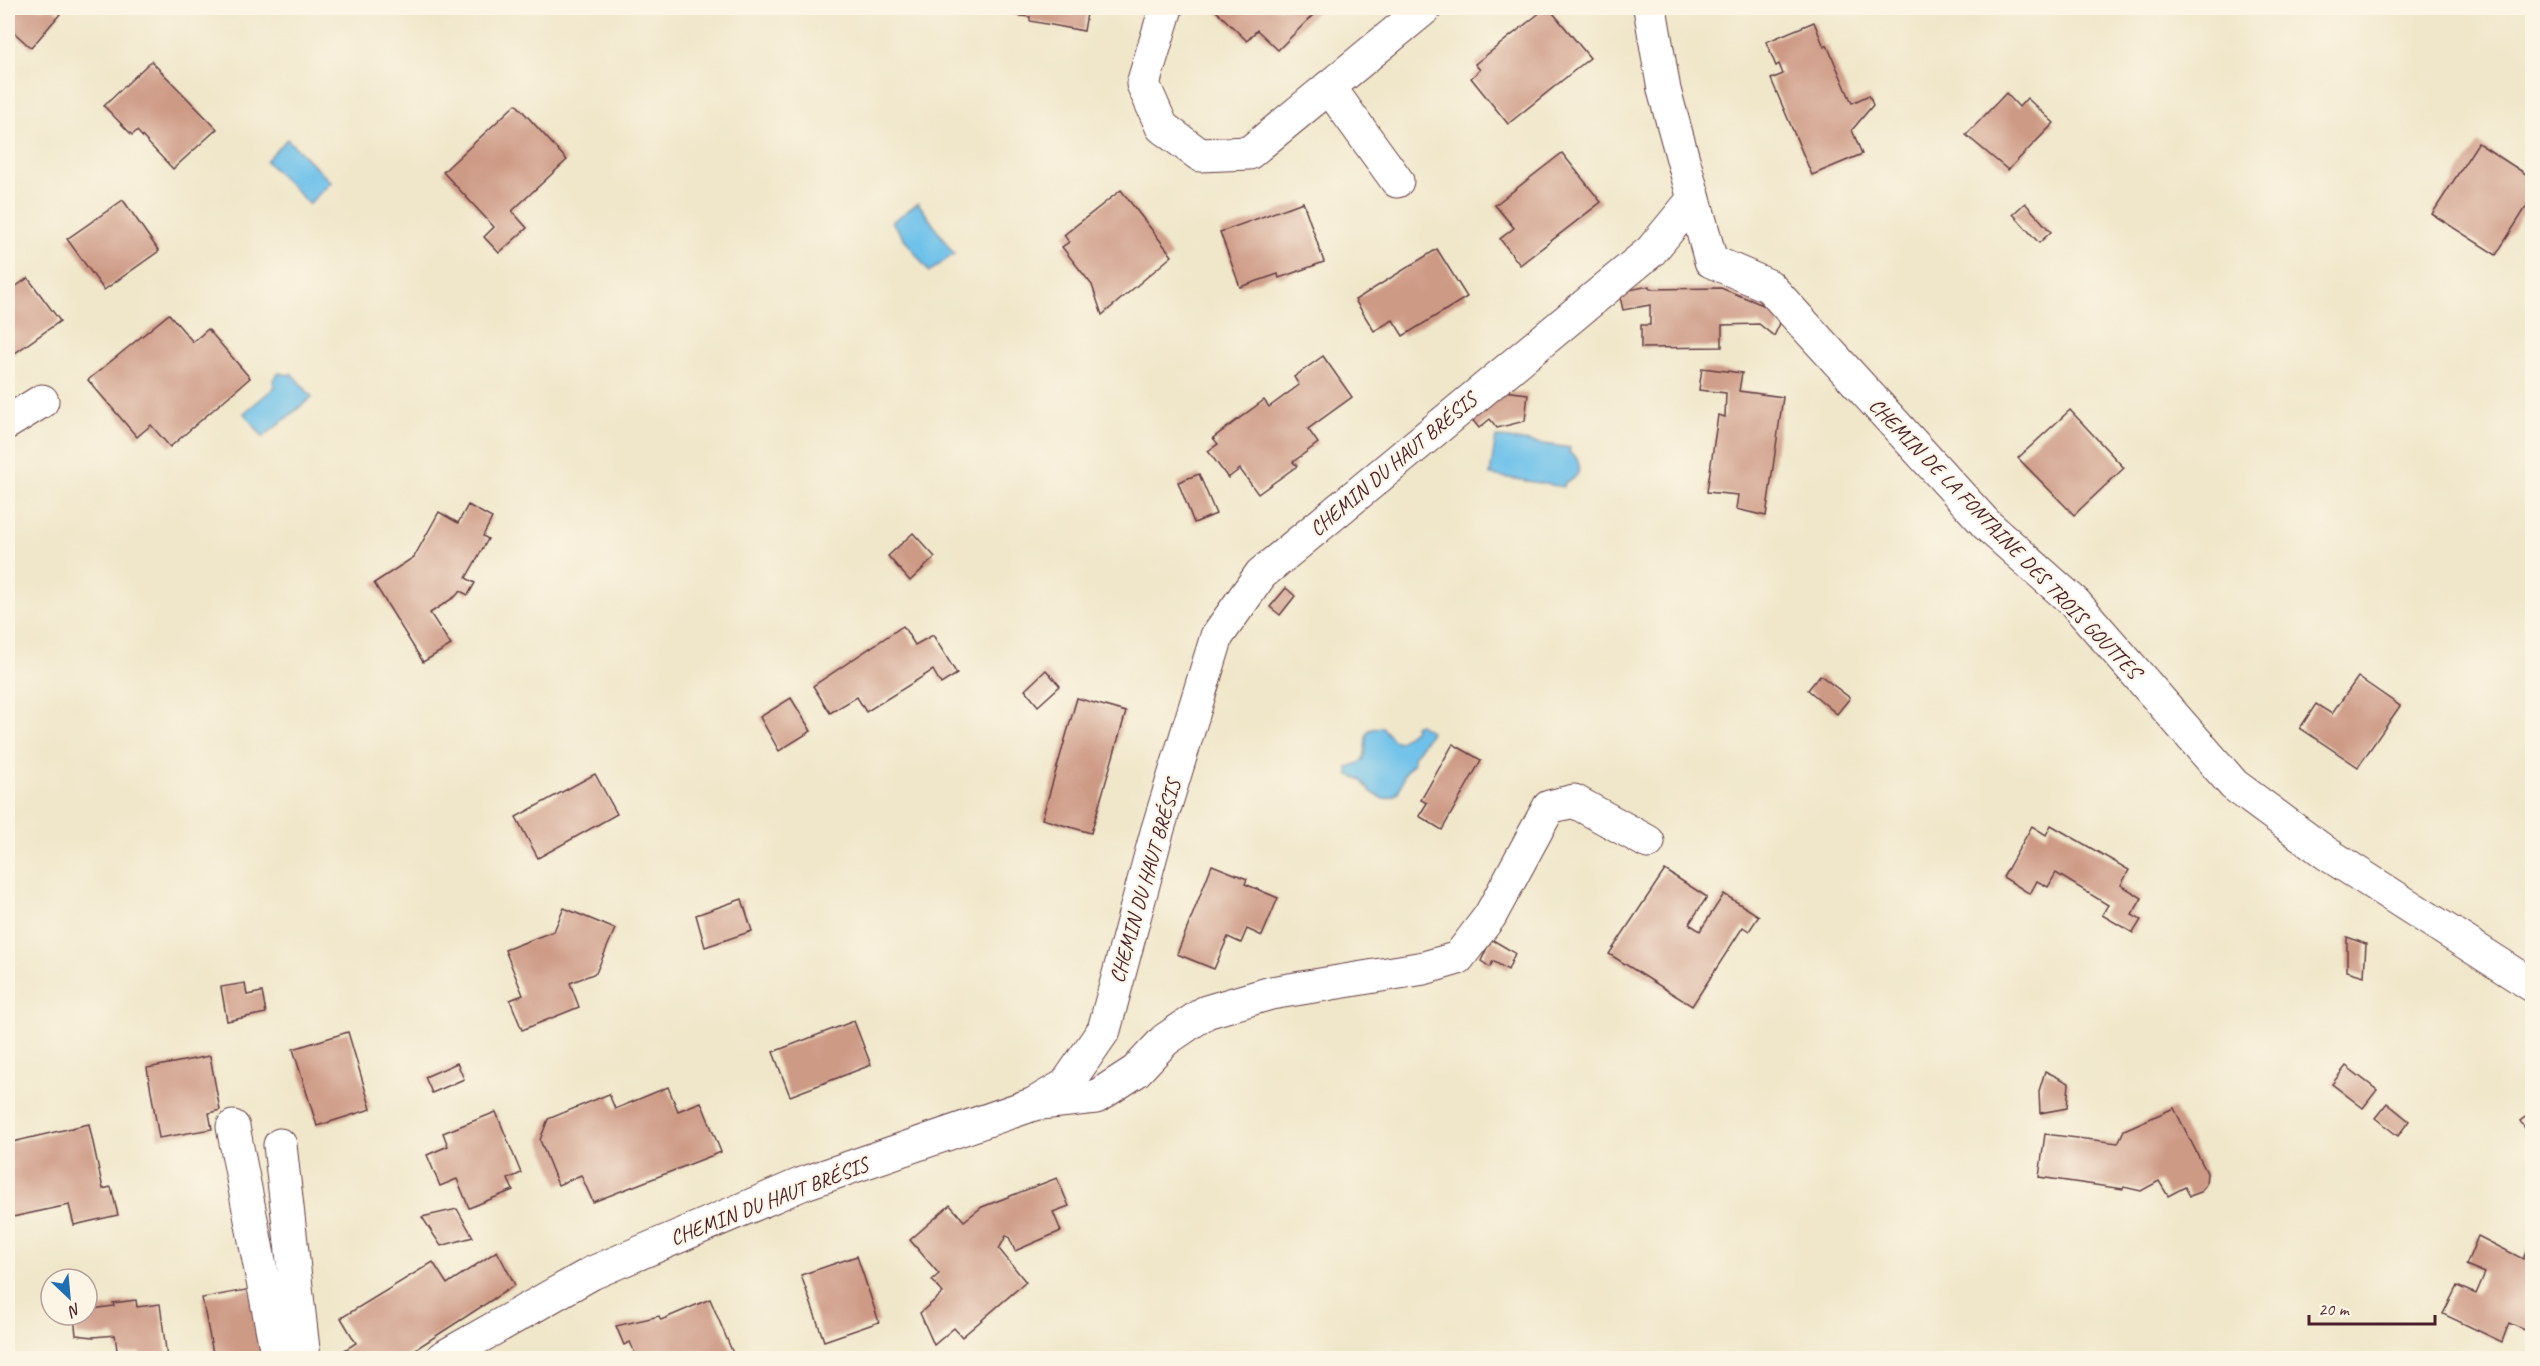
<svg xmlns="http://www.w3.org/2000/svg" width="2540" height="1366" viewBox="0 0 2540 1366" font-family="Caveat,sans-serif">
<style>
.water{fill:#6dc1ea;stroke:#5c708a;stroke-width:1.5}
.building{fill:#cd9a85}
.lines{fill:none;stroke-linecap:round;stroke-linejoin:round}
.minor-casing{stroke:#633d43;stroke-width:35}
.minor{stroke:#fff;stroke-width:33}
.labels{text-anchor:middle;stroke-width:4.5;stroke-linejoin:round;paint-order:stroke}
.street-label{font-size:21px;fill:#4a1f2b;stroke:#fcf5e5}
</style>
<rect width="100%" height="100%" fill="#fcf5e5"/>
<filter id="ink" filterUnits="userSpaceOnUse"><feTurbulence type="fractalNoise" baseFrequency=".0167" numOctaves="2"/><feDisplacementMap in="SourceGraphic" scale="12" xChannelSelector="R" yChannelSelector="G"/><feConvolveMatrix kernelMatrix="1 2 1 2 8 2 1 2 1" color-interpolation-filters="sRGB"/></filter>
<filter id="wash" filterUnits="userSpaceOnUse"><feTurbulence type="fractalNoise" baseFrequency=".008" numOctaves="4" result="noise"/><feDisplacementMap in="SourceGraphic" scale="24" xChannelSelector="R" yChannelSelector="G"/><feGaussianBlur stdDeviation="1.35" result="paint"/><feColorMatrix in="noise" values="0 0 0 0 0 0 0 0 0 0 0 0 0 0 0 0 0 1.4 0 .05"/><feComposite in="paint" operator="in"/></filter>
<g filter="url(#wash)">
<rect width="100%" height="100%" fill="#f0e7cb"/>
<g class="water">
<polygon points="287,139 331,182 309,204 266,161"/>
<polygon points="918,203 954,254 929,272 892,222"/>
<polygon points="279,373 289,375 291,373 312,397 263,437 244,413 275,387 273,380"/>
<path d="M1496 437 1570 448 1569 453C1579 457 1580 464 1578 473L1572 480 1565 482 1564 487 1490 475Z"/>
<path d="M1419 724 1431 732 1413 757 1414 763C1410 767 1406 770 1404 775 1400 787 1400 798 1383 799L1371 792 1360 779 1349 775 1348 768C1352 765 1359 764 1362 761 1369 753 1362 739 1369 730L1382 727 1393 740 1399 742 1415 729 1414 726Z"/>
</g>
<g id="blocks">
<g class="building">
<polygon points="8,8 53,8 60,14 31,48 8,27"/>
<polygon points="1016,8 1088,8 1084,31 1030,21 1030,17 1015,15"/>
<polygon points="1213,8 1320,8 1278,50 1257,30 1247,41"/>
<polygon points="1546,8 1549,8 1590,58 1508,124 1471,78 1480,70 1475,64"/>
<polygon points="1814,22 1824,47 1827,45 1852,103 1869,95 1873,105 1852,130 1862,154 1812,175 1771,79 1783,74 1779,64 1776,66 1766,42"/>
<polygon points="151,61 217,129 173,169 137,131 132,135 104,106"/>
<polygon points="2006,93 2019,107 2027,98 2054,123 2008,170 1966,135"/>
<polygon points="516,104 567,160 512,211 527,228 499,253 484,237 494,227 443,172"/>
<polygon points="2478,143 2532,178 2532,198 2496,255 2432,214"/>
<polygon points="1562,153 1601,202 1520,265 1500,239 1514,228 1495,205"/>
<polygon points="1121,190 1172,256 1102,315 1092,285 1062,247 1069,242 1064,235"/>
<polygon points="123,200 159,251 104,290 67,239"/>
<polygon points="1303,202 1324,262 1279,278 1278,274 1240,287 1220,232"/>
<polygon points="2025,203 2051,232 2039,243 2013,214"/>
<polygon points="1437,249 1467,297 1403,336 1393,320 1374,331 1355,300"/>
<polygon points="28,278 60,321 8,358 8,283 12,289"/>
<polygon points="1649,286 1650,289 1721,288 1768,307 1782,319 1774,336 1759,324 1722,325 1722,347 1641,348 1641,325 1650,325 1650,305 1623,310 1619,292"/>
<polygon points="169,314 193,342 208,329 250,378 170,447 151,425 137,437 88,380"/>
<polygon points="1323,356 1352,397 1308,429 1318,443 1293,462 1297,466 1258,494 1240,469 1228,478 1208,451 1218,444 1213,438 1264,400 1269,407 1299,385 1294,377"/>
<polygon points="1702,368 1742,373 1739,391 1783,397 1766,516 1736,509 1738,495 1707,492 1718,415 1725,417 1726,393 1699,390"/>
<polygon points="1503,391 1528,394 1525,421 1497,428 1490,419 1479,428 1471,418"/>
<polygon points="2070,410 2124,468 2074,515 2018,458"/>
<polygon points="1199,474 1216,514 1194,523 1178,482"/>
<polygon points="468,505 492,518 483,536 488,539 466,578 475,583 468,595 460,591 456,596 430,613 451,645 423,662 374,583 414,557 439,512 458,523"/>
<polygon points="913,533 935,557 910,581 888,556"/>
<polygon points="1286,588 1295,596 1280,615 1270,607"/>
<polygon points="903,626 915,645 933,635 957,674 941,684 933,670 866,712 857,697 830,713 813,686"/>
<polygon points="1046,670 1060,686 1038,706 1025,690"/>
<polygon points="1820,675 1850,698 1837,714 1808,690"/>
<polygon points="2358,677 2400,706 2358,767 2300,728 2316,704 2332,714"/>
<polygon points="791,698 811,731 779,751 760,717"/>
<polygon points="1077,698 1126,712 1091,833 1042,819"/>
<polygon points="1453,744 1481,760 1442,830 1419,816 1427,803 1421,800"/>
<polygon points="595,774 617,814 538,858 516,817"/>
<polygon points="2051,825 2129,870 2121,885 2142,898 2132,915 2141,920 2133,933 2102,915 2108,905 2056,873 2048,887 2037,881 2030,894 2003,877 2032,826 2046,835"/>
<polygon points="1212,865 1247,879 1245,884 1278,898 1262,936 1247,929 1241,943 1228,937 1214,969 1177,954"/>
<polygon points="1665,870 1707,897 1689,924 1700,931 1724,894 1759,916 1749,931 1743,927 1692,1006 1609,954"/>
<polygon points="742,899 752,931 705,947 696,915"/>
<polygon points="564,908 615,929 596,973 570,983 579,1007 522,1030 510,1000 523,995 505,950 554,931"/>
<polygon points="2347,937 2366,944 2364,976 2347,971"/>
<polygon points="1491,939 1515,953 1508,970 1493,961 1490,967 1481,961"/>
<polygon points="245,983 247,995 262,992 266,1013 227,1021 221,987"/>
<polygon points="854,1021 871,1065 790,1096 773,1052"/>
<polygon points="348,1032 371,1109 317,1126 293,1049"/>
<polygon points="210,1056 220,1110 209,1113 212,1129 159,1138 147,1068"/>
<polygon points="457,1063 464,1079 432,1093 425,1077"/>
<polygon points="2346,1066 2377,1090 2363,1108 2332,1084"/>
<polygon points="2045,1071 2069,1083 2067,1108 2040,1113 2039,1091"/>
<polygon points="668,1087 678,1111 701,1102 721,1152 593,1202 581,1175 558,1185 540,1140 548,1119 609,1094 615,1109"/>
<polygon points="2387,1103 2409,1121 2398,1136 2375,1118"/>
<polygon points="2174,1108 2207,1173 2206,1184 2201,1192 2190,1196 2185,1187 2168,1196 2159,1181 2141,1191 2124,1187 2123,1189 2039,1177 2045,1134 2118,1143 2124,1130"/>
<polygon points="496,1112 521,1173 508,1179 513,1190 469,1208 457,1179 440,1186 427,1155 448,1146 443,1133"/>
<polygon points="2532,1112 2532,1138 2520,1121"/>
<polygon points="89,1124 103,1189 111,1187 118,1215 74,1225 69,1205 8,1218 8,1143"/>
<polygon points="1057,1178 1069,1206 1053,1212 1061,1231 1015,1251 1009,1237 1006,1236 999,1249 1026,1282 962,1337 954,1328 934,1345 920,1313 943,1293 932,1280 939,1274 910,1240 950,1205 964,1221 982,1207"/>
<polygon points="457,1209 473,1237 441,1246 422,1217"/>
<polygon points="2478,1236 2523,1259 2532,1239 2532,1318 2527,1331 2509,1323 2502,1342 2443,1314 2457,1286 2476,1294 2485,1273 2466,1265"/>
<polygon points="497,1251 515,1285 402,1358 332,1358 356,1343 341,1318 433,1262 447,1284"/>
<polygon points="857,1256 879,1322 824,1341 801,1275"/>
<polygon points="251,1289 265,1358 214,1358 202,1298"/>
<polygon points="710,1299 735,1358 637,1358 630,1342 624,1345 616,1326 659,1316 661,1320"/>
<polygon points="136,1300 137,1307 160,1304 167,1358 141,1358 140,1352 123,1354 117,1350 115,1335 93,1337 76,1335 74,1316 87,1315 92,1313 92,1309 114,1306 113,1303"/>
</g>
</g>
</g>
<g filter="url(#ink)">
<use href="#blocks" fill-opacity="0" stroke="#633d43" stroke-width="1.5"/>
<g class="lines">
<defs>
<g id="minor">
<polyline points="1166,8 1143,84 1162,127 1200,155 1249,153 1425,8"/>
<polyline points="1650,8 1664,90 1711,261 1769,286 1987,525 2075,603 2234,785 2326,853 2532,985"/>
<polyline points="1329,87 1397,181"/>
<polyline points="8,422 42,401"/>
<polyline points="1041,1103 1096,1097 1136,1071 1165,1040 1206,1012 1271,993 1424,968 1458,958 1490,916 1549,807 1574,801 1648,842"/>
<polyline points="233,1127 278,1358"/>
<polyline points="280,1145 304,1358"/>
<polyline points="442,1358 592,1273 802,1184 1034,1104 1066,1085 1104,1030 1157,832 1217,636 1261,574 1651,251 1693,200"/>
</g>
</defs>
<use href="#minor" class="minor-casing"/>
<use href="#minor" class="minor"/>
</g>
</g>
<g class="labels">
<g class="street-label">
<text transform="translate(1393 464) rotate(-40)" y="7">CHEMIN DU HAUT BRÉSIS</text>
<text transform="translate(2005 538) rotate(46)" y="7">CHEMIN DE LA FONTAINE DES TROIS GOUTTES</text>
<text transform="translate(1145 881) rotate(-74)" y="7">CHEMIN DU HAUT BRÉSIS</text>
<text transform="translate(769 1201) rotate(-21)" y="7">CHEMIN DU HAUT BRÉSIS</text>
</g>
</g>
<rect width="2540" height="1366" fill="none" stroke="#fcf5e5" stroke-width="30"/>
<g transform="translate(69 1297) rotate(154)"><circle r="28" fill="#fcf5e5" stroke="#b59f9b" stroke-width="1.5"/>
<path d="M0-4.5L10 22L0 15L-10 22Z" fill="#1f6fb2"/>
<text y="-9" font-size="16" font-weight="bold" text-anchor="middle" fill="#4a1f2b">N</text>
</g>
<path d="M2309 1315v9h126v-9" fill="none" stroke="#4a1f2b" stroke-width="3"/>
<text x="2318" y="1315" font-size="18" fill="#4a1f2b" stroke="#fcf5e5" stroke-width="4.5" paint-order="stroke">20 m</text>
</svg>
